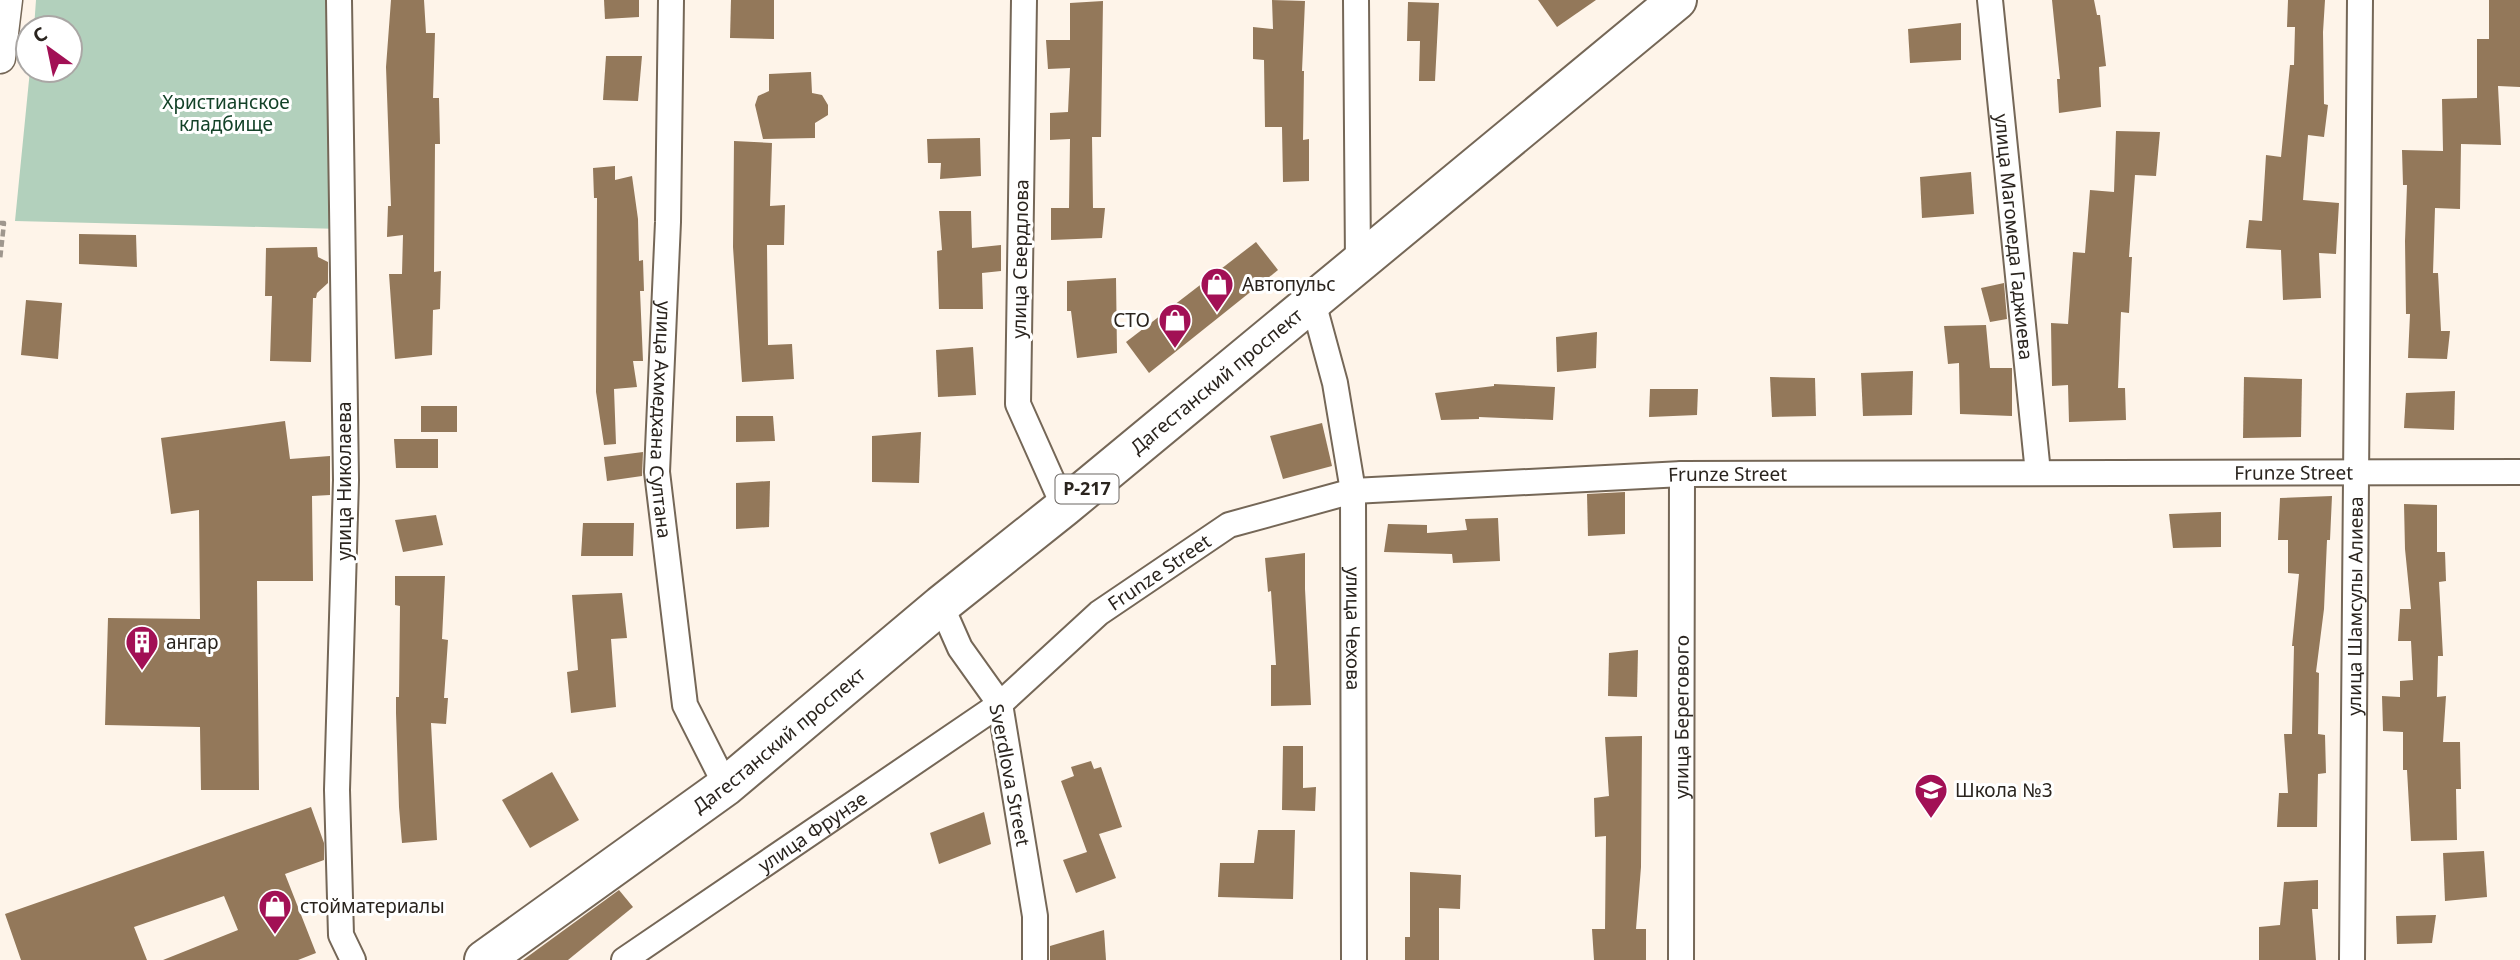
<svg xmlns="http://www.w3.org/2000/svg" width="2520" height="960" viewBox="0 0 2520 960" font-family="'Noto Sans',sans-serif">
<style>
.green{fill:#b2d0bc}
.building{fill:#93785a}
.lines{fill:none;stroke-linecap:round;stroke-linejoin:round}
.minor-casing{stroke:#756757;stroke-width:28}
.tertiary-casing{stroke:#756757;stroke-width:33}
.trunk-casing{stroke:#756757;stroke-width:42}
.path{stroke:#9f978e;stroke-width:4.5;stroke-dasharray:7 3.5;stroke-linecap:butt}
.minor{stroke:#fff;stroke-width:24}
.tertiary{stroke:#fff;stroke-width:30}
.trunk{stroke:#fff;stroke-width:38}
.labels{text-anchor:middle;stroke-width:6;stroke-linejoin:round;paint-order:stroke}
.shield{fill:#fff;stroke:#6a6662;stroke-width:2}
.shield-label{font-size:18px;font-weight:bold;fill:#2a241e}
.park-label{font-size:19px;fill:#134228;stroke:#fff}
.street-label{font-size:19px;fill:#2a241e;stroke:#fff}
.poi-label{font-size:19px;fill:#2a241e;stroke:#fff;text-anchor:start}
</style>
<rect width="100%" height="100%" fill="#fef4e9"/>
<polygon class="green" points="36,0 339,0 342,229 15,221 30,70 70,70 70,28 34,28"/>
<g class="building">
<polygon points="391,0 424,0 426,33 435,33 433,98 439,98 440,144 435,144 434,272 441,271 440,309 433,310 432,355 395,359 389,274 402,274 403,235 387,237 388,206 391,206 386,67"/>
<polygon points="604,0 639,0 639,17 605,19"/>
<polygon points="731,0 774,0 774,39 730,38"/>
<polygon points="1272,0 1305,1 1302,71 1304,71 1303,140 1309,139 1309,181 1283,182 1282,127 1265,127 1264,60 1253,59 1253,27 1273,29"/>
<polygon points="1538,0 1596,0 1557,27"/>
<polygon points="2052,0 2094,0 2097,15 2100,15 2106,66 2099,67 2101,107 2059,113 2057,79 2060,79"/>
<polygon points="2288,0 2325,0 2323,32 2324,104 2328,105 2324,137 2308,135 2303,200 2339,203 2336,254 2319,253 2321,298 2283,300 2281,250 2246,248 2249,220 2262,221 2266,155 2281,157 2290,65 2294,65 2295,27 2287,27"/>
<polygon points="2489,0 2520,0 2520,87 2498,86 2501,145 2461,144 2460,209 2435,208 2433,273 2438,273 2441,331 2450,331 2447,359 2408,358 2410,314 2406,314 2405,241 2407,185 2403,185 2402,150 2443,151 2442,99 2477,98 2477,39 2489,39"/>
<polygon points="1103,1 1101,137 1092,137 1093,208 1105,208 1102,238 1051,240 1051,208 1069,208 1070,139 1050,140 1050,113 1068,112 1070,68 1048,69 1046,40 1070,40 1070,3"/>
<polygon points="1408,2 1439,3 1435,81 1419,81 1420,41 1407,41"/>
<polygon points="1961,23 1961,60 1910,63 1908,29"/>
<polygon points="606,56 642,56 638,101 603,100"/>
<polygon points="811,72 812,93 822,95 828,105 828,115 815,123 815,138 763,139 755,105 758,96 769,91 769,74"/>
<polygon points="2116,131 2160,132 2156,176 2135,175 2129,257 2132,257 2129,313 2121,312 2118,388 2125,388 2126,420 2069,422 2068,385 2052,386 2051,323 2068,324 2073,252 2085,253 2090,190 2114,192"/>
<polygon points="980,138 981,176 940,179 941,163 928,163 927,139"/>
<polygon points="734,141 772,143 770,206 785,205 784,245 767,245 768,345 792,344 794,379 742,382 733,247"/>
<polygon points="615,166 615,180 632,176 638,219 639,261 643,260 644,291 640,291 643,361 633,361 637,387 614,389 616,444 604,445 596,392 597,198 594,198 593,168"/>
<polygon points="1971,172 1974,214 1922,218 1920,177"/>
<polygon points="939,211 971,211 972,248 1001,245 1001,271 982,273 983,309 939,309 937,251 942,250"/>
<polygon points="79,234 136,235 137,267 79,264"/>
<polygon points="1256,242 1278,270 1149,373 1126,342"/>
<polygon points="317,247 318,257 328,262 328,283 317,293 316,298 313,298 311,362 270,361 272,296 265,296 266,248"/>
<polygon points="1116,278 1117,353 1077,358 1071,311 1067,311 1067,281"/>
<polygon points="2004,283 2007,319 1990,322 1981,288"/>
<polygon points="26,300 62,303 58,359 21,355"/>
<polygon points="1986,325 1990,368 2012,368 2012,416 1960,414 1959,363 1948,364 1944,326"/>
<polygon points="1597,332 1596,368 1557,372 1556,337"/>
<polygon points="973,347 976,395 938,397 936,350"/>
<polygon points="1913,371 1912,415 1863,416 1861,373"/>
<polygon points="1770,377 1815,378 1816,416 1772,417"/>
<polygon points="2244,377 2302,379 2301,437 2243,438"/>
<polygon points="1494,384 1555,387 1553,420 1479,417 1479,419 1441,420 1435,393 1494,386"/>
<polygon points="1650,389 1698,389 1697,415 1649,417"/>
<polygon points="2455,391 2454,430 2404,428 2406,393"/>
<rect x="421" y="406" width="36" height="26"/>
<polygon points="736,416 773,416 775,441 736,442"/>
<polygon points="285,421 290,459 330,456 330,495 312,496 313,581 257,581 259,790 201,790 200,727 105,725 108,618 200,619 199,510 171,514 161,438"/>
<polygon points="1322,423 1332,466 1283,479 1270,436"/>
<polygon points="921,432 919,483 872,482 872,436"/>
<polygon points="394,439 438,439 438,468 396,468"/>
<polygon points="643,452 642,476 607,481 604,457"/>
<polygon points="770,481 769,527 736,529 736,483"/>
<polygon points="1625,492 1625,534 1588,536 1587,494"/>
<polygon points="2332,496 2330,540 2327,540 2324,609 2316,672 2319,673 2318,734 2325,735 2326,773 2318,774 2317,827 2277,827 2279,793 2288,793 2284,734 2292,734 2294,646 2292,646 2299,574 2288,573 2288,540 2278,540 2280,498"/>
<polygon points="2404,504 2437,505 2437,552 2445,552 2446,581 2439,582 2443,656 2438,656 2437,697 2446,696 2443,742 2460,742 2461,789 2456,789 2457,840 2411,841 2407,770 2403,770 2403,732 2383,731 2382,696 2400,697 2400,681 2413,680 2411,641 2398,641 2400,609 2411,609 2405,549"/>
<polygon points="2221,512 2221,547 2173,548 2169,514"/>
<polygon points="436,515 443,545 403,552 395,520"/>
<polygon points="1498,518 1500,561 1453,563 1452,554 1384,552 1388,524 1427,525 1427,533 1467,530 1465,519"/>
<polygon points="583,523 634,523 633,556 581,556"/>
<polygon points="1305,553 1305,589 1311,705 1271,706 1271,665 1276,665 1271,591 1268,592 1265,558"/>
<polygon points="395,576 445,576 442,639 448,640 444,698 448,698 446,724 431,723 437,840 402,843 399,807 396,713 396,697 399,697 400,606 395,605"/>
<polygon points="622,593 627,638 611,639 616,707 571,713 567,672 578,670 572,595"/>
<polygon points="1638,650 1637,697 1608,696 1609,653"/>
<polygon points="1642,736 1641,867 1636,929 1646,929 1646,960 1594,960 1592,929 1605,929 1606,836 1595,837 1594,798 1609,796 1605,737"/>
<polygon points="1283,746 1303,746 1303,788 1316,787 1315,811 1282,810"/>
<polygon points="1091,761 1094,769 1101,767 1122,827 1099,834 1116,878 1076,893 1063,860 1087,852 1061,781 1074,776 1071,767"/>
<polygon points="552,772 579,820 530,848 502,800"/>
<polygon points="311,807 324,843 324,860 285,874 316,953 298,960 163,960 238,930 224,896 134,927 147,960 21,960 5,914"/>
<polygon points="984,812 991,844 939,864 930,833"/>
<polygon points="1258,830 1295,830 1293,899 1218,897 1220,863 1254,863"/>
<polygon points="2484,851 2487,897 2445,901 2443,853"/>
<polygon points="1410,872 1461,875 1460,909 1439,908 1439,960 1405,960 1405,937 1410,937"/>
<polygon points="2318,880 2318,909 2312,909 2316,960 2259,960 2259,927 2280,925 2284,882"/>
<polygon points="619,890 633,907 568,960 523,960"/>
<polygon points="2436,915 2432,943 2397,944 2396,916"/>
<polygon points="1104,930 1106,960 1050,960 1050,946"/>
</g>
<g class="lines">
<defs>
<g id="minor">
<polyline points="339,0 346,480 337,790 341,935 353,960"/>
<path id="s1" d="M671 0 668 222 657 472 685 705 726 786"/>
<polyline points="1024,0 1018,404 1064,507"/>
<polyline points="1356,0 1358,264"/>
<path id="s2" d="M1990 0 2038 473"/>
<path id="s3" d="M1313 302 1335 383 1353 491 1354 960"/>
<polyline points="941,605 960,648 1000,704 1035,916 1035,960"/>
<path id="s4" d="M624 960 1000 704 1099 613 1229 525 1353 491 1682 474 2520 472"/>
<path id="s5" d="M1681 960 1682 474"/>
<path id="s6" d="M2352 960 2360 0"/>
</g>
<polyline id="tertiary" points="0,58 7,0"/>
<g id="trunk">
<path id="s7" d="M484 960 726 786 941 605 1064 507 1677 0"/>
</g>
</defs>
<use href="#minor" class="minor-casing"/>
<use href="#tertiary" class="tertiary-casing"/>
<use href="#trunk" class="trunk-casing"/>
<polyline class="path" points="0,223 4,223 0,260"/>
<use href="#minor" class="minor"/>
<use href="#tertiary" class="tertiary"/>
<use href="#trunk" class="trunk"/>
</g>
<defs>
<symbol id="shop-pin" viewBox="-11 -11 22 30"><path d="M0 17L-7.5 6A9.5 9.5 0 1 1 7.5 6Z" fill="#a21055" stroke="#fff"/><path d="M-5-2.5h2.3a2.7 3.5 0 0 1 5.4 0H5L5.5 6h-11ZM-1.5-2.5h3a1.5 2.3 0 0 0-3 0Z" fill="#fff"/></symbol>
<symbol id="building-pin" viewBox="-11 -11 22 30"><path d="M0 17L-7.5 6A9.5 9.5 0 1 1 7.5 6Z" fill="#a21055" stroke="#fff"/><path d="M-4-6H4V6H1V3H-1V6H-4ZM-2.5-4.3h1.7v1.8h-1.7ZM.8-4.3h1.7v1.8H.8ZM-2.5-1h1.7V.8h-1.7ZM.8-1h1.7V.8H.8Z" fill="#fff"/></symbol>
<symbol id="school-pin" viewBox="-11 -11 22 30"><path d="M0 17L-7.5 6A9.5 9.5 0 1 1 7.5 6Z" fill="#a21055" stroke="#fff"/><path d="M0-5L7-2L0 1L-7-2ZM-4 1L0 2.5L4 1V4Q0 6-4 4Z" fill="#fff"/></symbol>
</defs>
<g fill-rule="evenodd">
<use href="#shop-pin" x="1198" y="265" width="38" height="52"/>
<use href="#shop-pin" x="1156" y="301" width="38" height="52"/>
<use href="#building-pin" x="123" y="623" width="38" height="52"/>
<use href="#school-pin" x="1912" y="771" width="38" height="52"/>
<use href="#shop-pin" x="256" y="887" width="38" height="52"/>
</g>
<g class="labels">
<rect class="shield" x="1055.5" y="474.5" width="63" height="29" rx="5"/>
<g class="shield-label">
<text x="1087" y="495">Р-217</text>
</g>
<g class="park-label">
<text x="226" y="109">Христианское<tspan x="226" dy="22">кладбище</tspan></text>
</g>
<g class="street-label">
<text dy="7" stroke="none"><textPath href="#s2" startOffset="238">улица Магомеда Гаджиева</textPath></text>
<text transform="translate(1020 259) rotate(-89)" y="7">улица Свердлова</text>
<text dy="7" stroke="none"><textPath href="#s7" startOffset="934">Дагестанский проспект</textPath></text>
<text dy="7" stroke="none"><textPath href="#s1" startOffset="420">улица Ахмедхана Султана</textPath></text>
<text dy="7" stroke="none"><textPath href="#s4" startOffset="1250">Frunze Street</textPath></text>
<text dy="7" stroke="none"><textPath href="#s4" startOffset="1816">Frunze Street</textPath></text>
<text transform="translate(344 481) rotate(-90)" y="7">улица Николаева</text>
<text dy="7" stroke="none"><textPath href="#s4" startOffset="662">Frunze Street</textPath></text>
<text dy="7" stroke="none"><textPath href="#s6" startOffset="354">улица Шамсулы Алиева</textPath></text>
<text dy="7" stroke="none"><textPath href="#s3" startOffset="331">улица Чехова</textPath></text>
<text dy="7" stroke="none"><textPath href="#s5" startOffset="243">улица Берегового</textPath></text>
<text dy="7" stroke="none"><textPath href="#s7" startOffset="368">Дагестанский проспект</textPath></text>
<text transform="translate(1010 775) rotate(79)" y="7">Sverdlova Street</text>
<text dy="7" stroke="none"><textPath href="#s4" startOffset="228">улица Фрунзе</textPath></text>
</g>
<g class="poi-label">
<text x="1242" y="291">Автопульс</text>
<text x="1150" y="327" text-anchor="end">СТО</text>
<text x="166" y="649">ангар</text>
<text x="1955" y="797">Школа №3</text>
<text x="300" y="913">стойматериалы</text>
</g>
</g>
<g transform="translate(49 49) rotate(327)"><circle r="33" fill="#ffffff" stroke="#aaa7a5" stroke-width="2"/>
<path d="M0-5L12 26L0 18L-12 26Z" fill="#a21055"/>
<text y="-10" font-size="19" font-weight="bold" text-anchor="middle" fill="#2a241e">С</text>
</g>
</svg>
